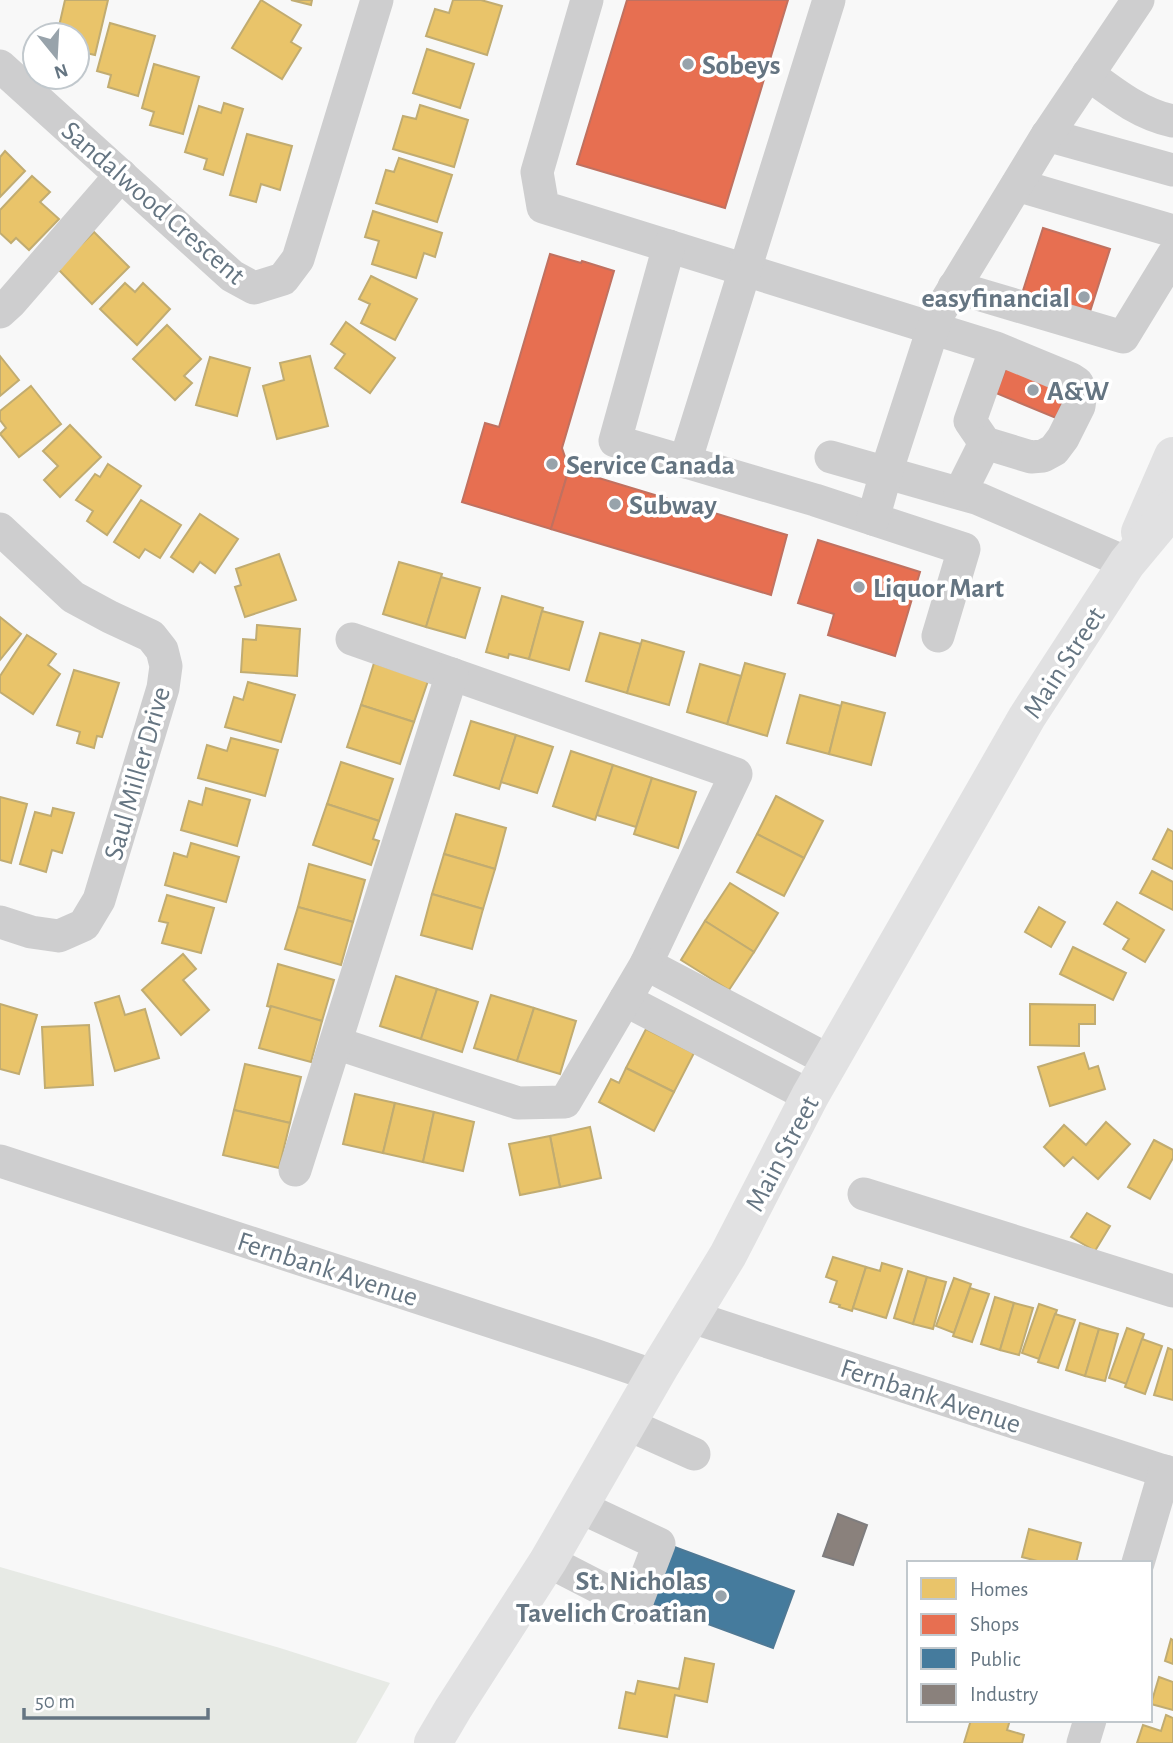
<svg xmlns="http://www.w3.org/2000/svg" width="1173" height="1743" viewBox="0 0 1173 1743" font-family="'Alegreya Sans',sans-serif">
<style>
.green{fill:#e7eae5}
.homes{fill:#e9c46a;stroke:#c1ac71;stroke-width:2}
.shops{fill:#e76f51;stroke:#c07160;stroke-width:2}
.public{fill:#457b9d;stroke:#4f7995;stroke-width:2}
.industry{fill:#8a817c;stroke:#7f7d7e;stroke-width:2}
.lines{fill:none;stroke-linecap:round;stroke-linejoin:round}
.minor{stroke:#cececf;stroke-width:33}
.major{stroke:#e1e1e2;stroke-width:38}
.poi-dot{fill:#98a3ab;stroke:#fff;stroke-width:2.5}
.labels{text-anchor:middle;stroke-width:7;stroke-linejoin:round;paint-order:stroke}
.poi-label{font-size:28px;font-weight:bold;fill:#657582;stroke:#fff;text-anchor:start}
.street-label{font-size:28px;fill:#657582;stroke:#fff}
</style>
<rect width="100%" height="100%" fill="#f8f8f8"/>
<polygon class="green" points="0,1567 280,1648 390,1683 356,1743 0,1743"/>
<g class="homes">
<polygon points="65,0 108,0 95,55 77,51 77,35 57,35"/>
<polygon points="261,0 301,25 291,42 301,48 282,79 232,48"/>
<polygon points="291,0 312,0 311,5"/>
<polygon points="453,0 481,0 502,6 487,55 426,36 435,9 449,13"/>
<polygon points="110,23 155,36 138,96 108,87 111,75 97,71"/>
<polygon points="427,49 474,64 460,108 413,93"/>
<polygon points="154,64 199,77 183,134 150,125 154,112 142,108"/>
<polygon points="224,103 243,109 223,175 204,169 207,159 185,152 199,106 221,113"/>
<polygon points="420,105 468,120 454,167 393,149 403,116 416,119"/>
<polygon points="247,134 292,146 280,190 261,184 256,202 230,195"/>
<polygon points="5,151 25,171 0,197 0,157"/>
<polygon points="399,158 452,175 437,222 376,203 386,170 394,172"/>
<polygon points="32,176 50,192 40,202 59,219 29,250 16,238 11,243 0,233 0,210"/>
<polygon points="373,211 442,233 435,257 424,253 416,278 372,264 379,241 365,237"/>
<polygon points="94,232 129,267 92,304 57,268"/>
<polygon points="371,276 417,299 395,340 361,323 370,304 359,299"/>
<polygon points="125,283 135,292 143,283 170,309 137,345 100,309"/>
<polygon points="346,322 395,358 370,393 335,368 345,354 331,344"/>
<polygon points="167,325 201,359 184,376 192,383 175,400 133,359"/>
<polygon points="0,356 19,380 0,396"/>
<polygon points="310,356 328,426 277,439 263,386 284,380 280,363"/>
<polygon points="210,357 250,368 237,416 196,405"/>
<polygon points="31,386 61,424 19,457 0,434 6,428 0,420 0,411"/>
<polygon points="70,425 101,457 60,497 44,480 58,466 43,451"/>
<polygon points="108,464 141,486 107,535 87,521 93,511 76,500 95,474 100,477"/>
<polygon points="141,500 181,525 160,558 145,549 139,558 114,542"/>
<polygon points="200,514 238,539 215,573 200,562 193,572 171,557"/>
<polygon points="279,554 296,600 245,617 235,587 241,585 236,569"/>
<polygon points="399,562 442,574 426,627 383,614"/>
<polygon points="441,577 480,588 465,638 426,627"/>
<polygon points="502,596 543,608 529,659 509,654 508,658 486,652"/>
<polygon points="542,611 583,622 569,670 529,659"/>
<polygon points="0,617 21,634 0,660"/>
<polygon points="257,625 300,629 297,676 241,672 243,639 256,640"/>
<polygon points="600,633 641,644 627,693 586,681"/>
<polygon points="27,635 56,654 48,665 60,674 33,714 0,692 0,676"/>
<polygon points="642,640 684,652 669,705 627,693"/>
<polygon points="374,663 428,681 414,722 361,705"/>
<polygon points="745,663 785,674 767,736 727,724"/>
<polygon points="700,664 741,676 727,724 687,712"/>
<polygon points="74,670 119,683 102,737 97,736 94,748 77,743 80,732 57,725"/>
<polygon points="248,682 295,695 281,742 225,727 234,697 243,700"/>
<polygon points="800,695 841,706 829,754 787,743"/>
<polygon points="842,702 885,713 871,765 829,754"/>
<polygon points="361,705 414,722 400,764 347,747"/>
<polygon points="471,721 516,735 499,789 454,775"/>
<polygon points="516,735 553,747 537,793 501,782"/>
<polygon points="231,738 278,750 265,796 198,778 207,745 227,751"/>
<polygon points="571,751 613,765 595,820 553,806"/>
<polygon points="341,762 393,779 379,821 327,804"/>
<polygon points="613,765 652,778 636,827 597,815"/>
<polygon points="652,778 696,792 678,848 634,834"/>
<polygon points="206,788 250,800 237,846 181,830 189,801 202,805"/>
<polygon points="776,796 823,821 804,858 757,834"/>
<polygon points="0,797 27,804 11,863 0,860"/>
<polygon points="327,804 379,821 373,839 379,841 371,865 313,845"/>
<polygon points="53,808 74,813 62,853 52,850 46,872 20,864 35,812 51,816"/>
<polygon points="456,814 506,828 495,869 444,854"/>
<polygon points="1168,829 1173,832 1173,869 1153,859"/>
<polygon points="757,834 804,858 784,896 737,872"/>
<polygon points="191,843 239,857 226,902 165,885 174,853 187,857"/>
<polygon points="444,854 495,869 483,909 432,894"/>
<polygon points="309,864 365,880 353,922 298,907"/>
<polygon points="1152,871 1173,882 1173,910 1140,893"/>
<polygon points="730,883 778,913 754,952 705,921"/>
<polygon points="432,894 483,909 472,949 421,935"/>
<polygon points="167,895 214,908 201,953 162,943 168,923 159,921"/>
<polygon points="1117,902 1164,930 1145,962 1123,949 1129,939 1104,924"/>
<polygon points="298,907 353,922 341,965 285,949"/>
<polygon points="1039,907 1065,922 1051,947 1025,932"/>
<polygon points="705,921 754,952 729,990 681,960"/>
<polygon points="1073,947 1126,973 1113,1000 1060,974"/>
<polygon points="183,954 196,969 183,980 209,1010 181,1035 142,990"/>
<polygon points="278,964 334,980 322,1021 267,1006"/>
<polygon points="396,976 437,989 421,1039 380,1026"/>
<polygon points="437,989 478,1002 462,1052 421,1039"/>
<polygon points="491,995 534,1008 517,1061 474,1048"/>
<polygon points="119,996 125,1015 145,1009 159,1058 115,1071 95,1003"/>
<polygon points="0,1004 37,1015 19,1074 0,1069"/>
<polygon points="1030,1004 1095,1005 1095,1024 1079,1024 1079,1046 1030,1045"/>
<polygon points="271,1006 322,1021 311,1062 259,1048"/>
<polygon points="534,1008 576,1021 560,1074 517,1061"/>
<polygon points="89,1025 93,1085 45,1088 42,1027"/>
<polygon points="646,1029 694,1053 674,1092 626,1068"/>
<polygon points="1084,1053 1089,1069 1098,1066 1105,1089 1050,1106 1038,1067"/>
<polygon points="245,1064 301,1077 290,1123 234,1110"/>
<polygon points="626,1068 674,1092 654,1131 599,1102 611,1079 619,1083"/>
<polygon points="355,1094 395,1103 383,1153 343,1144"/>
<polygon points="395,1103 434,1112 423,1162 383,1153"/>
<polygon points="234,1110 290,1123 279,1168 223,1155"/>
<polygon points="434,1112 474,1122 463,1171 423,1162"/>
<polygon points="1106,1122 1130,1144 1098,1179 1073,1157 1064,1166 1044,1147 1064,1125 1086,1145"/>
<polygon points="590,1127 601,1178 560,1187 550,1136"/>
<polygon points="550,1136 560,1187 520,1195 509,1144"/>
<polygon points="1154,1140 1173,1150 1173,1158 1150,1199 1128,1187"/>
<polygon points="1087,1213 1110,1226 1095,1251 1071,1237"/>
<polygon points="833,1257 866,1267 852,1311 839,1307 840,1305 830,1302 837,1281 826,1277"/>
<polygon points="882,1263 902,1269 886,1318 853,1308 866,1267 880,1271"/>
<polygon points="908,1271 927,1277 913,1324 894,1318"/>
<polygon points="927,1277 946,1282 933,1329 913,1324"/>
<polygon points="954,1278 971,1284 954,1333 936,1326"/>
<polygon points="970,1288 989,1294 972,1342 953,1336"/>
<polygon points="995,1297 1014,1303 1000,1350 981,1344"/>
<polygon points="1014,1303 1033,1308 1019,1355 1000,1350"/>
<polygon points="1039,1304 1057,1310 1039,1359 1022,1353"/>
<polygon points="1055,1314 1075,1320 1058,1368 1038,1362"/>
<polygon points="1080,1323 1099,1329 1085,1376 1066,1370"/>
<polygon points="1127,1328 1144,1334 1127,1384 1109,1378"/>
<polygon points="1099,1329 1118,1334 1105,1381 1085,1376"/>
<polygon points="1142,1339 1162,1346 1145,1394 1125,1387"/>
<polygon points="1168,1348 1173,1350 1173,1400 1154,1395"/>
<polygon points="1029,1529 1081,1543 1076,1563 1045,1563 1022,1557"/>
<polygon points="1171,1639 1173,1640 1173,1664 1165,1661"/>
<polygon points="685,1658 714,1664 707,1702 675,1695 667,1737 619,1728 626,1692 635,1694 638,1681 679,1689"/>
<polygon points="1159,1677 1173,1682 1173,1710 1151,1704"/>
<polygon points="1166,1715 1173,1718 1173,1743 1137,1743 1143,1725 1161,1731"/>
<polygon points="971,1720 1010,1720 1007,1730 1024,1735 1022,1743 964,1743"/>
</g>
<g class="shops">
<polygon points="627,0 788,0 725,208 577,164"/>
<polygon points="1043,228 1110,249 1087,321 1020,300"/>
<polygon points="550,254 581,263 582,261 614,271 562,448 569,469 551,529 462,502 485,423 499,427"/>
<polygon points="1009,361 1069,386 1056,418 996,393"/>
<polygon points="569,469 787,535 771,595 551,529"/>
<polygon points="818,540 920,572 895,656 828,635 834,614 798,603"/>
</g>
<polygon class="public" points="669,1545 794,1591 773,1648 648,1602"/>
<polygon class="industry" points="838,1514 867,1525 853,1565 823,1556"/>
<g class="lines">
<g class="minor">
<polyline points="587,0 537,172 543,207 996,348 970,421 985,443 1031,457 1043,456 1054,450 1063,438 1079,406 1081,391 1077,383 1071,379 996,348"/>
<polyline points="0,66 232,276 254,288 283,279 298,259 377,0"/>
<path d="M1088 74C1115 94 1140 114 1173 121"/>
<polyline points="1047,135 1173,170"/>
<polyline points="1017,185 1173,231"/>
<polyline points="669,246 615,441 815,500 964,549 938,636"/>
<polyline points="954,287 1123,337 1173,255"/>
<polyline points="0,312 11,302 121,175"/>
<polyline points="831,457 979,499 1127,563"/>
<polyline points="685,462 829,0"/>
<polyline points="960,493 985,443"/>
<polyline points="873,519 886,473 937,316 1044,140 1138,0"/>
<polyline points="0,529 73,597 110,617 151,636 162,650 166,666 163,688 99,900 84,925 59,936 31,932 0,922"/>
<polyline points="352,639 736,774 646,964 830,1061"/>
<polyline points="625,1000 810,1096"/>
<polyline points="336,1043 518,1103 565,1102 646,964"/>
<polyline points="0,1161 591,1354 655,1376"/>
<polyline points="295,1170 452,674"/>
<polyline points="864,1194 1173,1291"/>
<polyline points="689,1316 1173,1474"/>
<polyline points="627,1424 694,1454"/>
<polyline points="548,1561 614,1595 635,1607 659,1544 580,1507"/>
<polyline points="1138,1563 1165,1471"/>
<polyline points="1083,1743 1090,1720"/>
</g>
<g class="major">
<polyline points="1140,532 1173,456"/>
<polyline points="433,1743 453,1709 548,1561 661,1365 728,1255 810,1096 1027,717 1127,563 1173,508"/>
</g>
</g>
<g class="poi-dot">
<circle cx="688" cy="64" r="7"/>
<circle cx="1084" cy="297" r="7"/>
<circle cx="1033" cy="390" r="7"/>
<circle cx="552" cy="464" r="7"/>
<circle cx="615" cy="504" r="7"/>
<circle cx="859" cy="587" r="7"/>
<circle cx="721" cy="1596" r="7"/>
</g>
<g class="labels">
<g class="poi-label">
<text x="702" y="74">Sobeys</text>
<text x="1070" y="307" text-anchor="end">easyfinancial</text>
<text x="1047" y="400">A&amp;W</text>
<text x="566" y="474">Service Canada</text>
<text x="629" y="514">Subway</text>
<text x="873" y="597">Liquor Mart</text>
<text x="707" y="1590" text-anchor="end">St. Nicholas<tspan x="707" dy="32">Tavelich Croatian</tspan></text>
</g>
<g class="street-label">
<text transform="translate(154 202) rotate(41)" y="10">Sandalwood Crescent</text>
<text transform="translate(1063 662) rotate(-57)" y="10">Main Street</text>
<text transform="translate(136 773) rotate(-74)" y="10">Saul Miller Drive</text>
<text transform="translate(781 1153) rotate(-62)" y="10">Main Street</text>
<text transform="translate(328 1268) rotate(18)" y="10">Fernbank Avenue</text>
<text transform="translate(931 1395) rotate(18)" y="10">Fernbank Avenue</text>
</g>
</g>
<rect x="907" y="1561" width="245" height="161" fill="#ffffff" stroke="#c1c8cd" stroke-width="2"/>
<rect x="921" y="1578" width="35" height="21" fill="#e9c46a" stroke="#c1c8cd" stroke-width="2"/>
<text x="970" y="1596" font-size="21" fill="#657582">Homes</text>
<rect x="921" y="1614" width="35" height="21" fill="#e76f51" stroke="#c1c8cd" stroke-width="2"/>
<text x="970" y="1631" font-size="21" fill="#657582">Shops</text>
<rect x="921" y="1648" width="35" height="21" fill="#457b9d" stroke="#c1c8cd" stroke-width="2"/>
<text x="970" y="1666" font-size="21" fill="#657582">Public</text>
<rect x="921" y="1684" width="35" height="21" fill="#8a817c" stroke="#c1c8cd" stroke-width="2"/>
<text x="970" y="1701" font-size="21" fill="#657582">Industry</text>
<g transform="translate(56 56) rotate(162)"><circle r="33" fill="#ffffff" stroke="#c1c8cd" stroke-width="2"/>
<path d="M0-5L12 26L0 18L-12 26Z" fill="#98a3ab"/>
<text y="-10" font-size="19" font-weight="bold" text-anchor="middle" fill="#657582">N</text>
</g>
<path d="M24 1708v10h184v-10" fill="none" stroke="#657582" stroke-width="3.5"/>
<text x="35" y="1708" font-size="21" fill="#657582" stroke="#ffffff" stroke-width="5" paint-order="stroke">50 m</text>
</svg>
